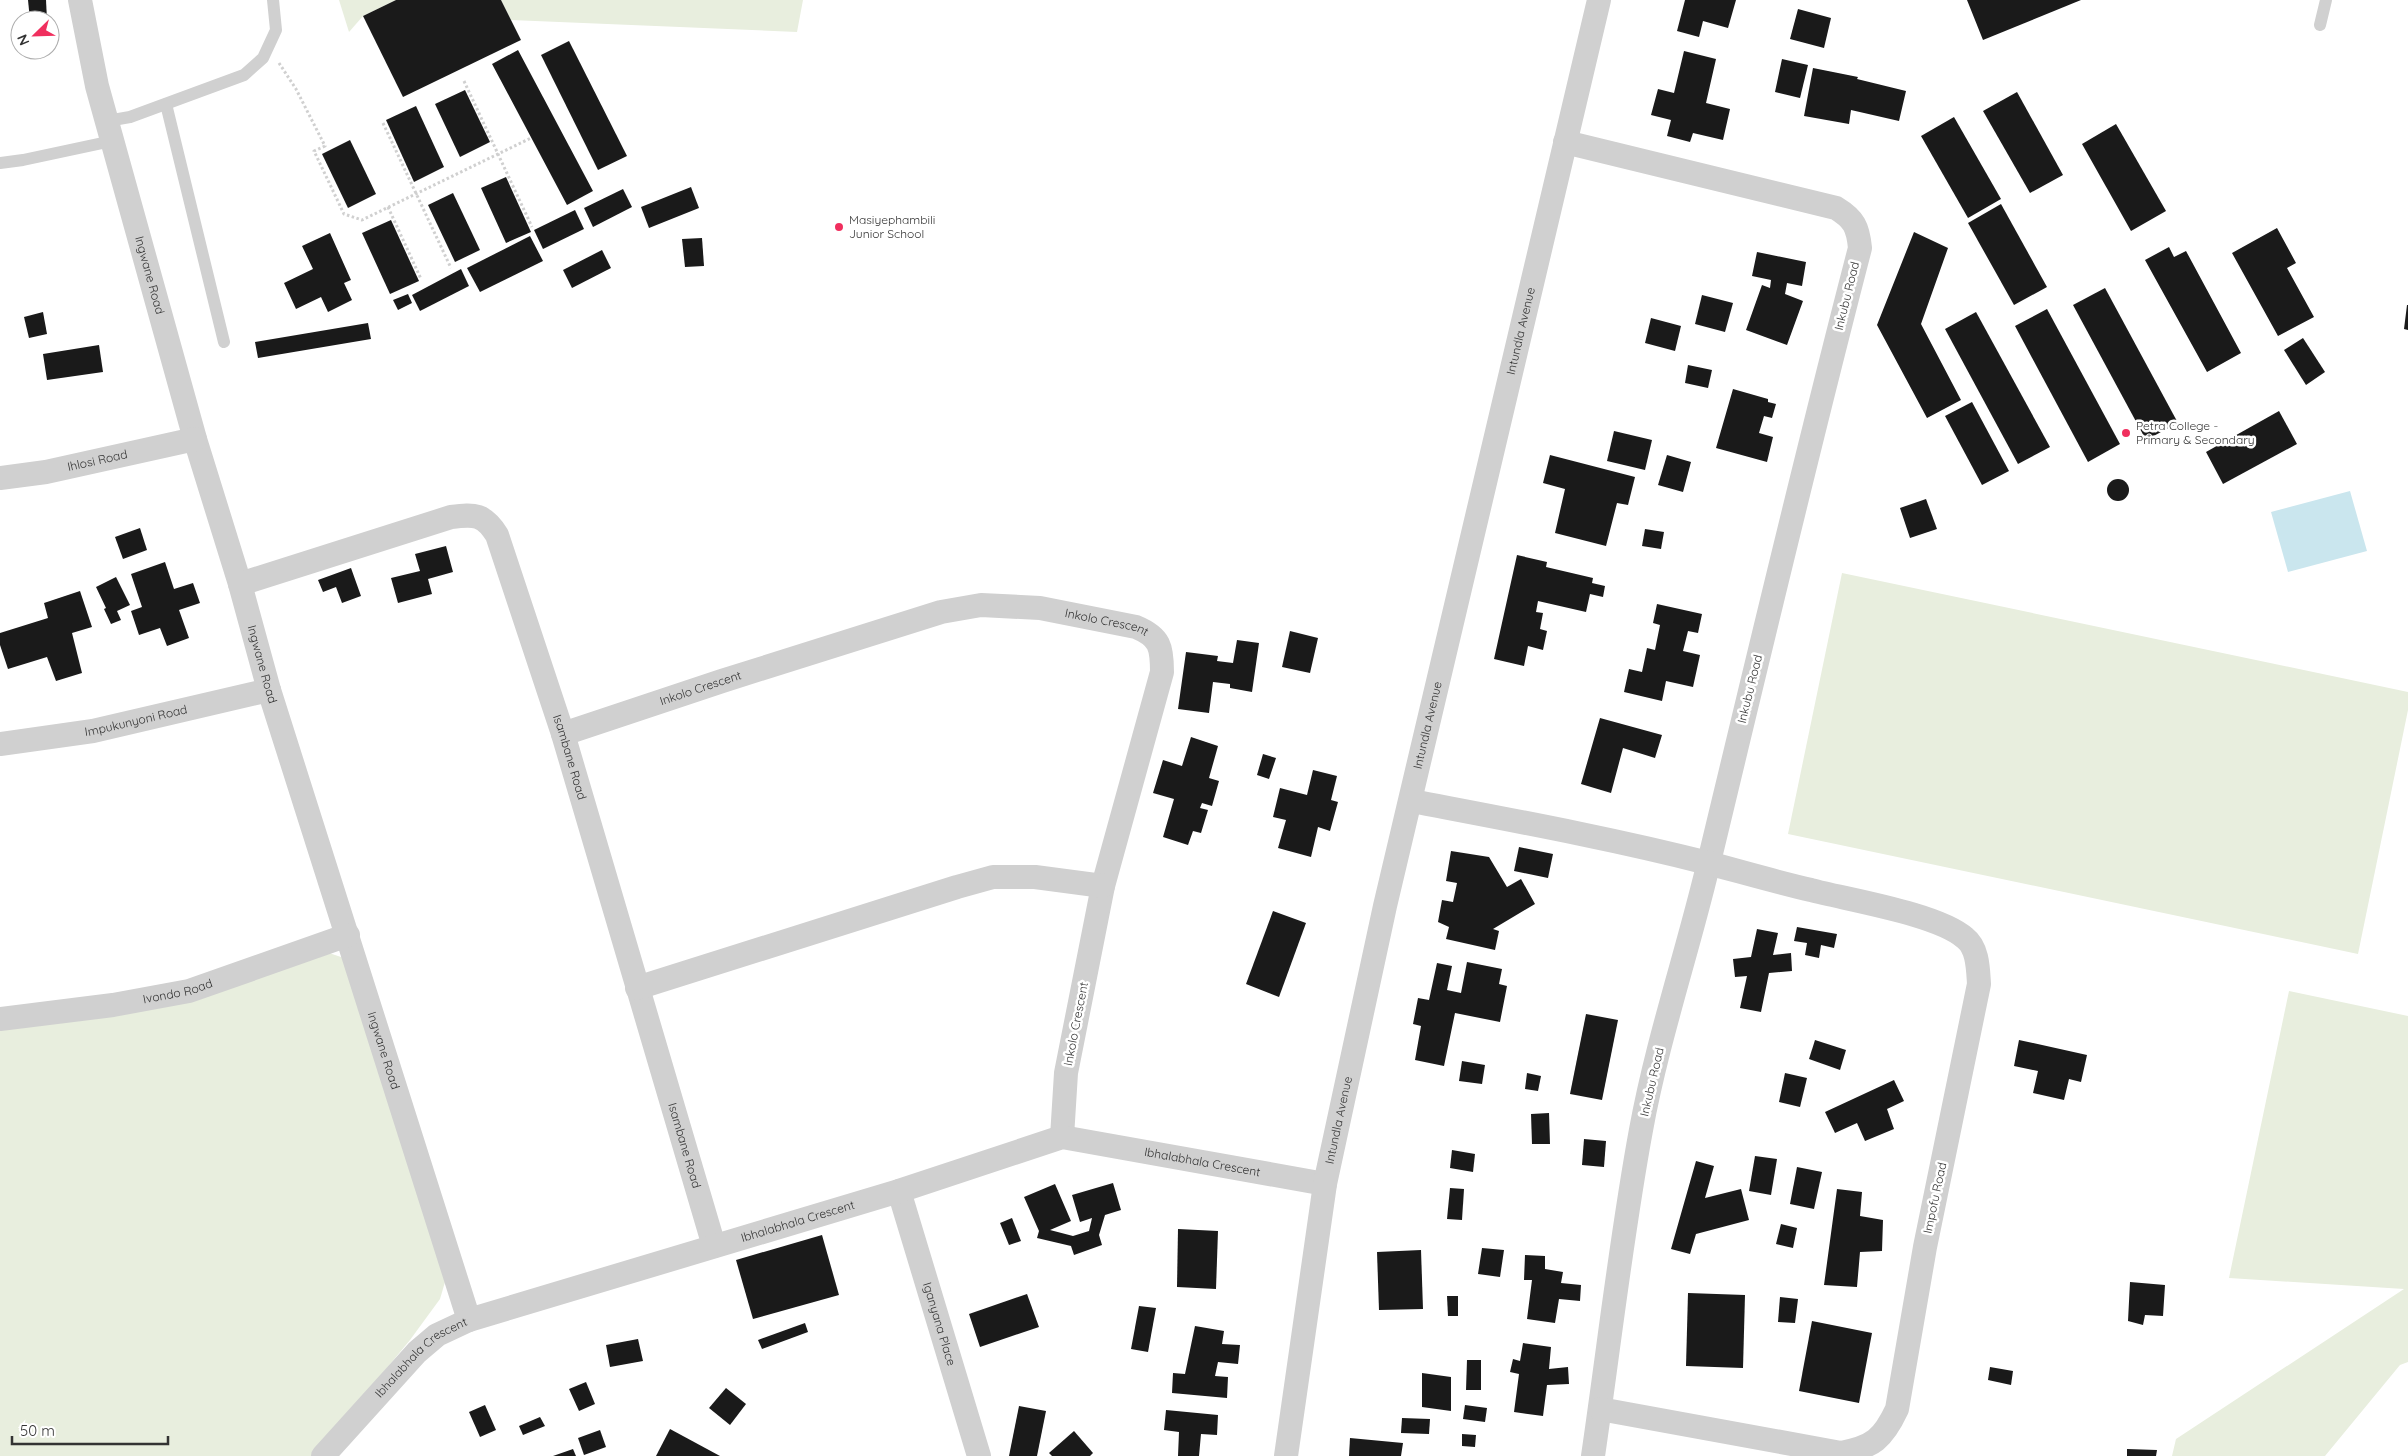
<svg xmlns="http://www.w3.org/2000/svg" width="2408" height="1456" viewBox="0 0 2408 1456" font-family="Quicksand,sans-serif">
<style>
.green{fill:#e8eede}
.water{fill:#cae6ee}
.building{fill:#1a1a1a}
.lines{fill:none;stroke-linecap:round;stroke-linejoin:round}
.path{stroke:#d0d0d0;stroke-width:3;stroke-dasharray:2.5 2.5;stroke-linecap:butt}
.lane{stroke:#d0d0d0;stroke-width:12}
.street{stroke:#d0d0d0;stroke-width:24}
.poi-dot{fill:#f02f5e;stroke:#fff;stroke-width:2}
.labels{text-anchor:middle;stroke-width:5;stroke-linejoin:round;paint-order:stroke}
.poi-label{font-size:12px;fill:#333;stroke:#fff;text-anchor:start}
.street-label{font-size:12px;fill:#333;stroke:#fff}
</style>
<rect width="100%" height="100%" fill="#fff"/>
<g class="green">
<polygon points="339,0 396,0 363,16 349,32"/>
<polygon points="501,0 803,0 797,32 511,20"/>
<polygon points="1842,573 2408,692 2408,710 2358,954 1788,834"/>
<polygon points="320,950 344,958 445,1282 440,1299 410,1340 314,1456 0,1456 0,1027"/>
<polygon points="2289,991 2408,1016 2408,1362 2400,1365 2325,1456 2172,1456 2176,1439 2404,1289 2229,1278"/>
</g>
<polygon class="water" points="2350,491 2367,551 2288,572 2271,512"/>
<g class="building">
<polygon points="28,0 46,0 47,20 30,20"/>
<polygon points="396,0 501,0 521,40 403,97 363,16"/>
<polygon points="1685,0 1736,0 1728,28 1703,21 1699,37 1677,31"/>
<polygon points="1967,0 2081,0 1983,40"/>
<polygon points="1798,9 1831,18 1824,48 1790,39"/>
<polygon points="569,41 627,156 598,170 541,55"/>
<polygon points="518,50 593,191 567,205 492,64"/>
<polygon points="1684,51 1716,59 1706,103 1730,109 1723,140 1693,133 1690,142 1667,136 1671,120 1651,115 1658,89 1674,93"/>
<polygon points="1782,59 1808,65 1800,98 1775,92"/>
<polygon points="1813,68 1858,77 1857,79 1906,91 1899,121 1851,110 1849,124 1804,116"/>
<polygon points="465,90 490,142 460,157 435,104"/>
<polygon points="2017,92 2063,175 2030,193 1983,111"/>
<polygon points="416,106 444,167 414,182 386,120"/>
<polygon points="1954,117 2001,199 1968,218 1921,136"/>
<polygon points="2116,124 2166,211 2131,231 2082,144"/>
<polygon points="350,140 376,194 348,208 322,154"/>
<polygon points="506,177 531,232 506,243 481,188"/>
<polygon points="691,187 699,208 649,228 641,207"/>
<polygon points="623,189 632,207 593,227 584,208"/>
<polygon points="453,193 480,250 455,262 428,205"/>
<polygon points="2001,204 2047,287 2014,305 1968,223"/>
<polygon points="575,210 584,229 543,249 534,230"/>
<polygon points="391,220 419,281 390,294 362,233"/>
<polygon points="2277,228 2296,263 2287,268 2314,317 2278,336 2232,253"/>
<polygon points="1914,232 1948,248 1921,324 1961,400 1927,418 1877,325"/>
<polygon points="330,233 351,280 344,283 352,300 328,312 321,297 296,309 284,283 313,269 302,246"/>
<polygon points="530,236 543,261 480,292 467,268"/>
<polygon points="702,238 704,266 685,267 682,239"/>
<polygon points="2169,247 2174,257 2186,251 2241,353 2207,372 2145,260"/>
<polygon points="602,250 611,268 572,288 563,270"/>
<polygon points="1757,252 1806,262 1802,286 1787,283 1785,294 1803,301 1787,345 1746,330 1762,285 1770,288 1771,280 1752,276"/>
<polygon points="461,269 469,286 420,311 412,295"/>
<polygon points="2105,288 2178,423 2146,440 2073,305"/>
<polygon points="408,294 412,303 398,310 393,300"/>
<polygon points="1702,295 1733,303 1725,332 1695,324"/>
<polygon points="2407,305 2408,305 2408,330 2404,329"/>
<polygon points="2047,309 2120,444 2088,462 2015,326"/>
<polygon points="43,312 47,334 29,338 24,317"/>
<polygon points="1976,312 2050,447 2018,464 1945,329"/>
<polygon points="1651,318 1681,326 1675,351 1645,343"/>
<polygon points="368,323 371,339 258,358 255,342"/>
<polygon points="2303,338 2325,372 2306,385 2284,350"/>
<polygon points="99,345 103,372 47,380 43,354"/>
<polygon points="1688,365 1712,370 1708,388 1685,383"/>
<polygon points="1733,389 1768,399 1768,402 1776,404 1772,418 1764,416 1759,433 1773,437 1767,462 1716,448"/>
<polygon points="1972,402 2009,471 1982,485 1945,416"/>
<polygon points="2279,411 2297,444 2223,484 2206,452"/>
<polygon points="1614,431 1652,440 1645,470 1607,461"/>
<polygon points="1550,455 1635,477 1628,505 1617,503 1606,546 1555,533 1565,489 1543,483"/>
<polygon points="1667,455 1691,462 1683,492 1658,485"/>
<circle cx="2118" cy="490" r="11"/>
<polygon points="1926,499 1937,529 1910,538 1900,508"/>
<polygon points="140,528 147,550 123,559 115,537"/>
<polygon points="1645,529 1664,532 1661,549 1642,546"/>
<polygon points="446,546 453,572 428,579 432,594 398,603 391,578 420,571 415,554"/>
<polygon points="1517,555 1547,562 1546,567 1593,578 1592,583 1605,586 1603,597 1590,594 1586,612 1538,601 1536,612 1543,613 1540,629 1547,631 1543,650 1528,646 1524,666 1494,659"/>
<polygon points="165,562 174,589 193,583 200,603 179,610 189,638 167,646 160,628 139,635 131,611 142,607 131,574"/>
<polygon points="351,568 361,596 342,603 336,587 323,592 318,580"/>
<polygon points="116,577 130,605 117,611 121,620 111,624 104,609 106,608 96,587"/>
<polygon points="80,591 92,627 72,633 82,673 56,681 47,657 8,669 0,645 0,633 48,618 44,603"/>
<polygon points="1657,604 1702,614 1698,633 1688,631 1683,651 1700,655 1693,687 1666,681 1662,701 1624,692 1629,669 1642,672 1647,648 1655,650 1660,625 1653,623"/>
<polygon points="1290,631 1318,638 1310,673 1282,667"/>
<polygon points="1237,640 1259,643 1252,692 1230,688 1230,684 1213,682 1209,713 1178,709 1186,652 1218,656 1217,661 1233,663"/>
<polygon points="1600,718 1662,735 1655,758 1623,748 1611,793 1581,784"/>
<polygon points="1191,737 1218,746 1209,778 1219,781 1212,806 1202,803 1200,808 1208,810 1201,833 1193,831 1188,845 1163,837 1174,799 1153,793 1163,760 1182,766"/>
<polygon points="1263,754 1276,758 1269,779 1257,775"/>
<polygon points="1313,770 1337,776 1331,800 1338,802 1330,831 1318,827 1311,857 1278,848 1286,820 1273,817 1280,788 1307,795"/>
<polygon points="1519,847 1553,854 1548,878 1514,871"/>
<polygon points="1451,851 1489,857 1507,887 1521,879 1535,904 1493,929 1499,931 1495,950 1446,939 1449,927 1438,922 1442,900 1453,902 1457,883 1446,881"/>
<polygon points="1273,911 1306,923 1279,997 1246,984"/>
<polygon points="1797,927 1837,934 1834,948 1821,945 1819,958 1805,955 1807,943 1794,941"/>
<polygon points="1757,929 1778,933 1773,955 1791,953 1792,971 1769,973 1761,1012 1740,1008 1747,976 1735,977 1733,959 1751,957"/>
<polygon points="1467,962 1502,969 1499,984 1507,986 1500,1022 1455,1013 1444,1066 1415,1060 1421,1026 1413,1024 1418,998 1429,1000 1437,963 1452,966 1447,990 1461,993"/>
<polygon points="1586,1014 1618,1020 1602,1100 1570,1094"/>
<polygon points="1815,1040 1846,1050 1840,1070 1809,1059"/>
<polygon points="2019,1040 2087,1055 2081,1082 2069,1079 2064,1100 2033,1093 2038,1071 2014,1066"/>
<polygon points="1462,1061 1485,1065 1482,1084 1459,1081"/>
<polygon points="1527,1073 1541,1076 1538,1091 1525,1089"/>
<polygon points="1785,1073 1807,1078 1800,1107 1779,1102"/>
<polygon points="1894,1080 1904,1101 1887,1109 1894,1129 1865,1141 1857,1123 1835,1133 1825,1112"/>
<polygon points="1549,1113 1550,1144 1532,1144 1531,1114"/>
<polygon points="1584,1139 1606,1141 1604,1167 1582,1165"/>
<polygon points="1452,1150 1475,1154 1473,1172 1450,1168"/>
<polygon points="1755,1156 1777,1159 1771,1195 1749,1191"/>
<polygon points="1696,1161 1714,1166 1705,1198 1741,1189 1749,1220 1696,1234 1690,1254 1671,1249"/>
<polygon points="1797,1167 1822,1172 1814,1209 1790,1204"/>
<polygon points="1113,1183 1121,1210 1105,1215 1099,1235 1102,1245 1074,1255 1071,1246 1037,1238 1039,1231 1024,1197 1055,1184 1071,1221 1050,1230 1073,1236 1089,1231 1092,1218 1080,1222 1072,1195"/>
<polygon points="1450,1188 1464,1189 1462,1220 1447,1219"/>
<polygon points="1837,1189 1862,1192 1860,1216 1883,1220 1882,1251 1860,1252 1857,1287 1824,1285"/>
<polygon points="1012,1218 1021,1241 1009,1245 1000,1223"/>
<polygon points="1781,1224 1797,1228 1793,1248 1776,1244"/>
<polygon points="1178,1229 1218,1231 1216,1289 1177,1287"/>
<polygon points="822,1235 839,1295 753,1319 736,1260"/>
<polygon points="1482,1248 1504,1250 1500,1277 1478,1274"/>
<polygon points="1421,1250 1423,1309 1379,1310 1377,1252"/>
<polygon points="1525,1255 1545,1256 1545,1269 1563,1272 1561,1283 1581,1285 1580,1301 1559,1299 1555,1323 1527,1319 1532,1280 1524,1280"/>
<polygon points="2130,1282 2165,1285 2163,1316 2145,1315 2143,1325 2128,1321"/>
<polygon points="1688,1293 1745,1295 1743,1368 1686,1366"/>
<polygon points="1027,1294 1039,1327 980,1347 969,1314"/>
<polygon points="1447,1296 1458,1296 1458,1316 1448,1316"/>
<polygon points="1780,1297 1798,1299 1795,1323 1778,1322"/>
<polygon points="1139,1306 1156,1308 1148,1352 1131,1349"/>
<polygon points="1812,1321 1872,1333 1859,1403 1799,1391"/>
<polygon points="805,1323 808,1332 762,1349 758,1340"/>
<polygon points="1195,1326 1224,1331 1222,1344 1240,1345 1238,1364 1218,1362 1215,1376 1228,1377 1227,1398 1172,1393 1173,1373 1185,1374"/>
<polygon points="638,1339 643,1361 610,1367 606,1345"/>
<polygon points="1523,1343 1551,1347 1549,1369 1568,1367 1569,1384 1547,1385 1543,1416 1514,1412 1519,1374 1510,1372 1513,1359 1520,1361"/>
<polygon points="1467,1360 1481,1360 1481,1390 1466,1390"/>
<polygon points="1990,1367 2013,1371 2011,1385 1988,1380"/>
<polygon points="1422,1373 1451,1377 1451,1411 1422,1407"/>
<polygon points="586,1382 595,1404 579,1411 569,1389"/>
<polygon points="726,1388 746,1404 730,1425 709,1408"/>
<polygon points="485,1405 496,1430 480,1437 469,1412"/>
<polygon points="1465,1405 1487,1408 1485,1422 1463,1419"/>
<polygon points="1019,1406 1046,1411 1037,1456 1009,1456"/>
<polygon points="1166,1410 1218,1415 1217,1435 1201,1434 1199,1456 1178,1456 1179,1432 1164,1430"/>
<polygon points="540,1417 545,1426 523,1435 519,1426"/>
<polygon points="1402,1418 1430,1419 1429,1434 1401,1433"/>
<polygon points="670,1429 720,1456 656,1456"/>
<polygon points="600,1430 606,1447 584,1455 578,1438"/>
<polygon points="1074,1431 1093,1453 1090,1456 1052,1456 1049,1453"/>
<polygon points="1462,1434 1476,1435 1475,1447 1462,1446"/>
<polygon points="1350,1438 1403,1443 1401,1456 1349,1456"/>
<polygon points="573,1449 576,1456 553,1456"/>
<polygon points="2127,1449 2157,1450 2156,1456 2127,1456"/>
</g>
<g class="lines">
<g class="path">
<polyline points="279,63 296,89 325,146 314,151 344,214 362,220 531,138"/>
<polyline points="464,81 532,227"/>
<polyline points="383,123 451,268"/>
<polyline points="388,207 421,279"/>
</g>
<g class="lane">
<polyline points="2320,25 2326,0"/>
<polyline points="166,104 224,342"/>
<polyline points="107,121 130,117 244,75 263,58 276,30 273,0"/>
<polyline points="0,163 23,160 112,141"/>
</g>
<g class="street">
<path id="s1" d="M80 0 97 86 195 439 240 584 269 690 469 1320"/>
<path d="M1565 142 1836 208C1854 219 1858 227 1860 248 1806 455 1757 663 1707 870 1686 957 1657 1042 1641 1130 1621 1238 1609 1347 1593 1456"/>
<path id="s2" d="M0 478 46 472 195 439"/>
<path id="s3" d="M240 584 451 517C475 514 484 514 497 535L563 734 714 1246"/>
<path id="s4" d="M563 734 722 681 941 612 981 605 1040 608 1136 627C1160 637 1162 647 1162 672L1103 886 1066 1073 1062 1137"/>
<path id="s5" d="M0 744 93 731 269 690"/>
<path d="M1412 801C1511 820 1610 838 1708 863 1742 872 1776 882 1811 890 1849 900 1938 914 1965 938 1978 948 1978 969 1979 984L1925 1247 1897 1409C1883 1439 1873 1447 1841 1453L1600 1409"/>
<polyline points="637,988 957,887 993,877 1035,877 1103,886"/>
<path id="s6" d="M0 1019 113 1005 189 991 348 935"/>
<path id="s7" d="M899 1191 979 1456"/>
<path id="s8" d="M323 1456 417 1352 437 1335 469 1320 899 1191 1062 1137 1325 1184"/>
<path id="s9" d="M1286 1456 1325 1184 1385 906 1599 0"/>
</g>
</g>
<g class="poi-dot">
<circle cx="839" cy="227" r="5"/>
<circle cx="2126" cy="433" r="5"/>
</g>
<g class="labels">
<g class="poi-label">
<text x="849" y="224">Masiyephambili<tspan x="849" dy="14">Junior School</tspan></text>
<text x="2136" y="430">Petra College -<tspan x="2136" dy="14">Primary &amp; Secondary</tspan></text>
</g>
<g class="street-label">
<text dy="4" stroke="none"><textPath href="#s1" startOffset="284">Ingwane Road</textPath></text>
<text transform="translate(1847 296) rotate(-76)" y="4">Inkubu Road</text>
<text dy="4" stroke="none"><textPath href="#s9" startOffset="1150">Intundla Avenue</textPath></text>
<text dy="4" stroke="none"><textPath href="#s2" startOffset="99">Ihlosi Road</textPath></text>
<text dy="4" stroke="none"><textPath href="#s4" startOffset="565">Inkolo Crescent</textPath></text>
<text dy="4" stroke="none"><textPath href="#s1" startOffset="689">Ingwane Road</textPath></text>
<text dy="4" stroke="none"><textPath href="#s4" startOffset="145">Inkolo Crescent</textPath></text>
<text transform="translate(1750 689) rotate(-76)" y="4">Inkubu Road</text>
<text dy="4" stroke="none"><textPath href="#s5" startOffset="138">Impukunyoni Road</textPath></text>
<text dy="4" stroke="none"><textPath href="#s9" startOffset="745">Intundla Avenue</textPath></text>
<text dy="4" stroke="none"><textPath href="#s3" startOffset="509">Isambane Road</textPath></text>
<text dy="4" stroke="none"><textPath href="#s6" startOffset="180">Ivondo Road</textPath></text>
<text transform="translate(1076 1024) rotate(-79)" y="4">Inkolo Crescent</text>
<text dy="4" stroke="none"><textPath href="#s1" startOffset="1094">Ingwane Road</textPath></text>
<text transform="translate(1652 1082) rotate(-77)" y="4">Inkubu Road</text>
<text dy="4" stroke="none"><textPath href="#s9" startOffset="340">Intundla Avenue</textPath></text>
<text dy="4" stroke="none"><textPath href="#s3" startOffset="914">Isambane Road</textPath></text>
<text dy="4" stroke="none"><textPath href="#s8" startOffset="965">Ibhalabhala Crescent</textPath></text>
<text transform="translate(1935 1198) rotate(-78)" y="4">Impofu Road</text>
<text dy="4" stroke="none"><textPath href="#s8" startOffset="545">Ibhalabhala Crescent</textPath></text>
<text dy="4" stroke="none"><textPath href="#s7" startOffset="139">Iganyana Place</textPath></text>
<text dy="4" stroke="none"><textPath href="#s8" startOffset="140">Ibhalabhala Crescent</textPath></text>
</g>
</g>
<g transform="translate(35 35) rotate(247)"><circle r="24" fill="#ffffff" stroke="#adadad"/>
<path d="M0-4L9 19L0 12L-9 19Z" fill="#f02f5e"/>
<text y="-8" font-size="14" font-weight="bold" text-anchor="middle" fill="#333333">N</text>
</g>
<path d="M12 1436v8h156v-8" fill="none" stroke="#333333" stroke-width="2.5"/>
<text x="20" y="1436" font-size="15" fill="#333333" stroke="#ffffff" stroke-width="4" paint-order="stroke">50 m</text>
</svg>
